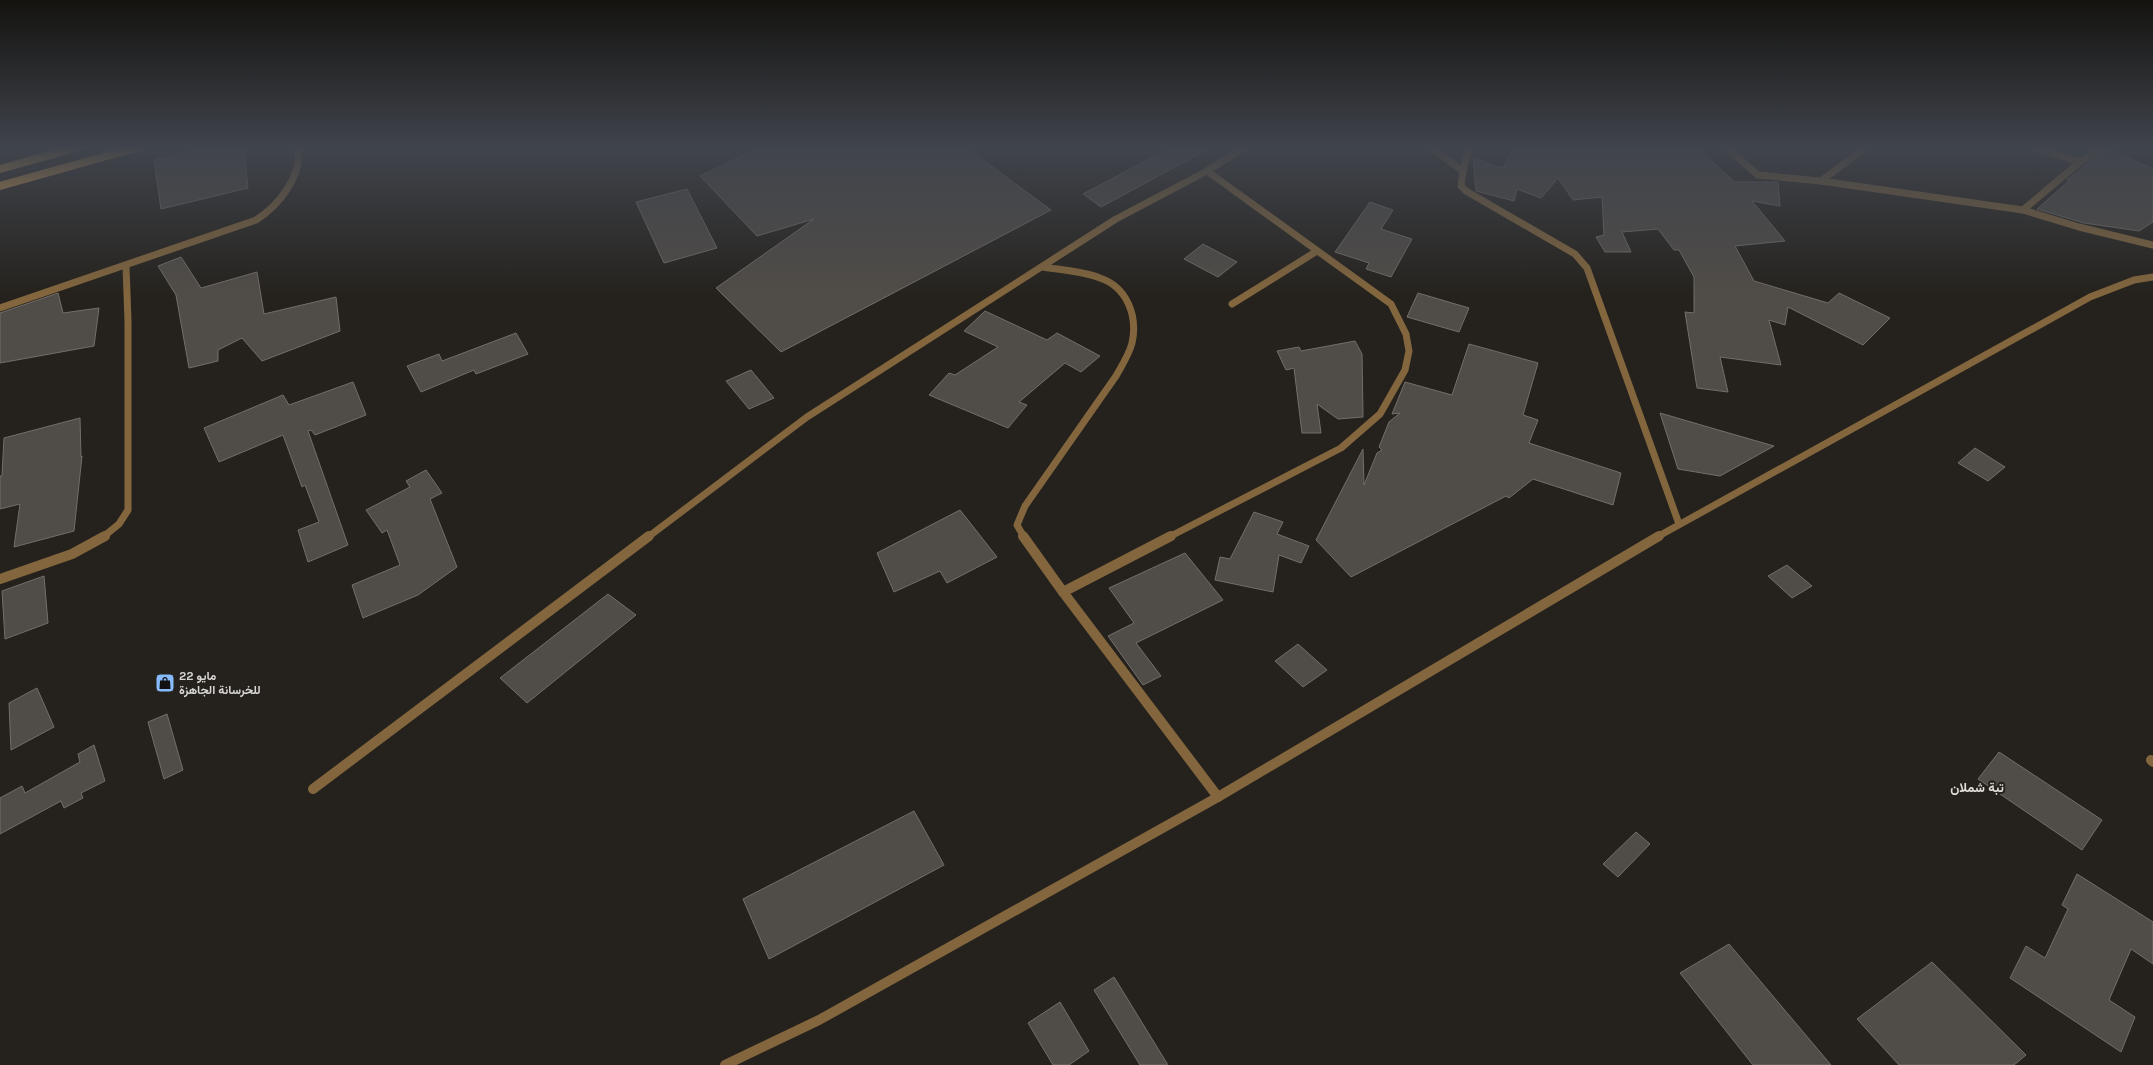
<svg xmlns="http://www.w3.org/2000/svg" width="2153" height="1065" viewBox="0 0 2153 1065" font-family="Karla,Vazirmatn,sans-serif">
<style>
.building{fill:#504c47;stroke:#736e69}
.lines{fill:none;stroke-linecap:round;stroke-linejoin:round}
.service{stroke:#83663d;stroke-width:10}
.minor-far1{stroke:#83663d;stroke-width:7}
.minor{stroke:#83663d;stroke-width:10}
.primary{stroke:#e7a94e;stroke-width:8}
.labels{text-anchor:middle;stroke-width:4;stroke-linejoin:round;paint-order:stroke}
.poi-label{font-size:12px;font-weight:bold;fill:#d9d7d4;stroke:#25221d;text-anchor:start}
.neighbourhood-label{font-size:13px;font-weight:bold;fill:#e2ddd6;stroke:#25221d}
</style>
<rect width="100%" height="100%" fill="#25221d"/>
<g class="building">
<polygon points="209,147 244,147 248,188 161,209 154,160"/>
<polygon points="761,147 965,147 1051,210 781,352 716,288 814,219 757,236 700,176"/>
<polygon points="1172,147 1212,147 1101,207 1083,194"/>
<polygon points="1514,147 1696,147 1735,182 1778,182 1780,206 1752,201 1785,241 1735,246 1754,281 1828,303 1839,293 1890,318 1863,345 1788,307 1785,325 1769,320 1781,365 1720,357 1728,392 1697,388 1685,312 1694,313 1694,277 1679,250 1674,250 1658,229 1622,232 1631,252 1605,252 1596,237 1604,235 1602,197 1573,200 1558,178 1541,198 1517,189 1514,201 1476,191 1473,158 1503,168"/>
<polygon points="2106,148 2153,169 2153,222 2139,231 2084,223 2037,209 2069,181 2067,180"/>
<polygon points="687,189 717,248 664,263 636,202"/>
<polygon points="1370,202 1393,210 1381,229 1412,239 1391,277 1366,269 1369,263 1335,252"/>
<polygon points="1203,244 1237,262 1218,277 1184,259"/>
<polygon points="181,257 201,288 257,272 264,314 336,297 340,331 262,361 242,338 218,350 218,361 189,368 176,295 158,266"/>
<polygon points="58,293 63,313 99,308 94,346 0,363 0,313"/>
<polygon points="1418,293 1469,308 1459,332 1407,317"/>
<polygon points="985,311 1047,340 1057,333 1100,356 1081,372 1065,363 1019,402 1027,405 1008,428 929,395 949,373 955,375 998,347 964,331"/>
<polygon points="516,333 528,354 476,374 474,370 421,392 407,366 439,354 442,361"/>
<polygon points="1355,341 1362,354 1363,417 1338,419 1317,404 1321,433 1302,433 1294,368 1286,370 1277,351 1299,347 1301,351"/>
<polygon points="1469,344 1538,363 1523,415 1538,420 1529,443 1621,473 1613,505 1533,479 1509,498 1506,496 1351,577 1316,540 1363,449 1364,485 1377,453 1382,450 1379,447 1389,422 1400,413 1392,414 1405,382 1452,395"/>
<polygon points="751,370 774,398 749,409 726,381"/>
<polygon points="353,382 366,415 315,435 311,430 308,431 348,545 308,562 298,530 319,522 305,485 302,487 283,435 219,462 204,428 283,395 289,405"/>
<polygon points="1660,413 1708,427 1774,446 1720,476 1678,469"/>
<polygon points="80,418 81,457 82,456 74,531 14,547 20,504 0,509 0,476 2,476 4,438"/>
<polygon points="1975,448 2005,467 1988,481 1958,463"/>
<polygon points="426,470 442,493 430,499 457,567 418,595 363,618 352,585 400,565 387,530 382,533 366,510 410,487 406,481"/>
<polygon points="960,510 997,557 947,583 940,571 894,592 877,553"/>
<polygon points="1254,512 1283,522 1277,534 1309,546 1301,563 1279,555 1273,592 1215,580 1220,557 1230,559"/>
<polygon points="1185,553 1223,600 1136,643 1161,676 1143,685 1108,636 1134,623 1109,588"/>
<polygon points="1787,565 1812,586 1792,598 1768,576"/>
<polygon points="44,576 48,623 5,639 2,591"/>
<polygon points="608,594 636,615 527,703 500,678"/>
<polygon points="1298,644 1327,670 1303,687 1275,661"/>
<polygon points="37,688 54,727 11,750 9,703"/>
<polygon points="167,714 183,770 164,779 148,722"/>
<polygon points="94,745 105,781 81,793 83,798 64,808 61,801 0,834 0,798 22,786 25,793 80,762 78,754"/>
<polygon points="1999,752 2102,820 2082,850 1978,779"/>
<polygon points="914,811 944,865 769,959 743,899"/>
<polygon points="1636,832 1650,844 1618,877 1603,864"/>
<polygon points="2077,874 2153,922 2153,964 2131,949 2109,1000 2135,1017 2121,1052 2010,978 2026,946 2045,958 2068,909 2062,905"/>
<polygon points="1729,944 1831,1065 1753,1065 1680,973"/>
<polygon points="1932,962 2026,1055 2014,1065 1899,1065 1857,1019"/>
<polygon points="1114,977 1168,1065 1140,1065 1094,990"/>
<polygon points="1060,1002 1089,1051 1069,1065 1053,1065 1028,1023"/>
</g>
<g class="lines">
<polyline class="service" points="2151,760 2153,762"/>
<g class="minor-far1">
<polyline points="1430,147 1463,171 1469,147"/>
<polyline points="1726,147 1758,175 1821,181 2023,210 2079,227 2153,245"/>
<polyline points="2033,147 2080,162"/>
<polyline points="1463,171 1461,186 1466,191 1575,254 1587,268 1679,524"/>
<polyline points="1821,181 1866,147"/>
<polyline points="2023,210 2080,162 2101,147"/>
<polyline points="1232,304 1317,251"/>
<path d="M0 308 256 220C278 206 304 175 297 147"/>
<polyline points="103,537 119,524 128,510 128,321 126,266"/>
<polyline points="648,537 807,417 1116,219 1207,171 1245,147"/>
<path d="M1024 537 1017 525 1025 506 1116 376C1122 365 1129 355 1132 343 1138 316 1127 287 1100 278 1082 271 1062 270 1043 267"/>
<polyline points="1169,537 1341,448 1380,414 1405,370 1409,351 1406,334 1391,304 1207,171"/>
<polyline points="1657,537 2090,297 2134,280 2153,277"/>
</g>
<g class="minor">
<polyline points="1023,536 1063,592 1218,797"/>
<polyline points="0,579 72,554 105,536"/>
<polyline points="1063,592 1171,536"/>
<polyline points="313,789 649,536"/>
<polyline points="725,1065 819,1020 1218,797 1659,536"/>
</g>
<g class="primary">
<polyline points="0,169 79,147"/>
<polyline points="0,186 139,147"/>
</g>
</g>
<linearGradient id="sky" x2="0" y2="1"><stop stop-color="#141310"/><stop offset="0.5" stop-color="#40444c"/><stop offset="1" stop-color="#40444c" stop-opacity="0"/></linearGradient>
<rect width="2153" height="296" fill="url(#sky)"/>
<defs>
<symbol id="shop-square" viewBox="-11 -11 22 22"><rect x="-9" y="-9" width="18" height="18" rx="4" fill="#87bbfb" stroke="#25221d"/><path d="M-5-2.5h2.3a2.7 3.5 0 0 1 5.4 0H5L5.5 6h-11ZM-1.5-2.5h3a1.5 2.3 0 0 0-3 0Z" fill="#111"/></symbol>
</defs>
<g fill-rule="evenodd">
<use href="#shop-square" x="154" y="672" width="22" height="22"/>
</g>
<g class="labels">
<g class="poi-label">
<text x="179" y="680">22 مايو<tspan x="179" dy="14">للخرسانة الجاهزة</tspan></text>
</g>
<g class="neighbourhood-label">
<text x="1977" y="792">تبة شملان</text>
</g>
</g>
</svg>
